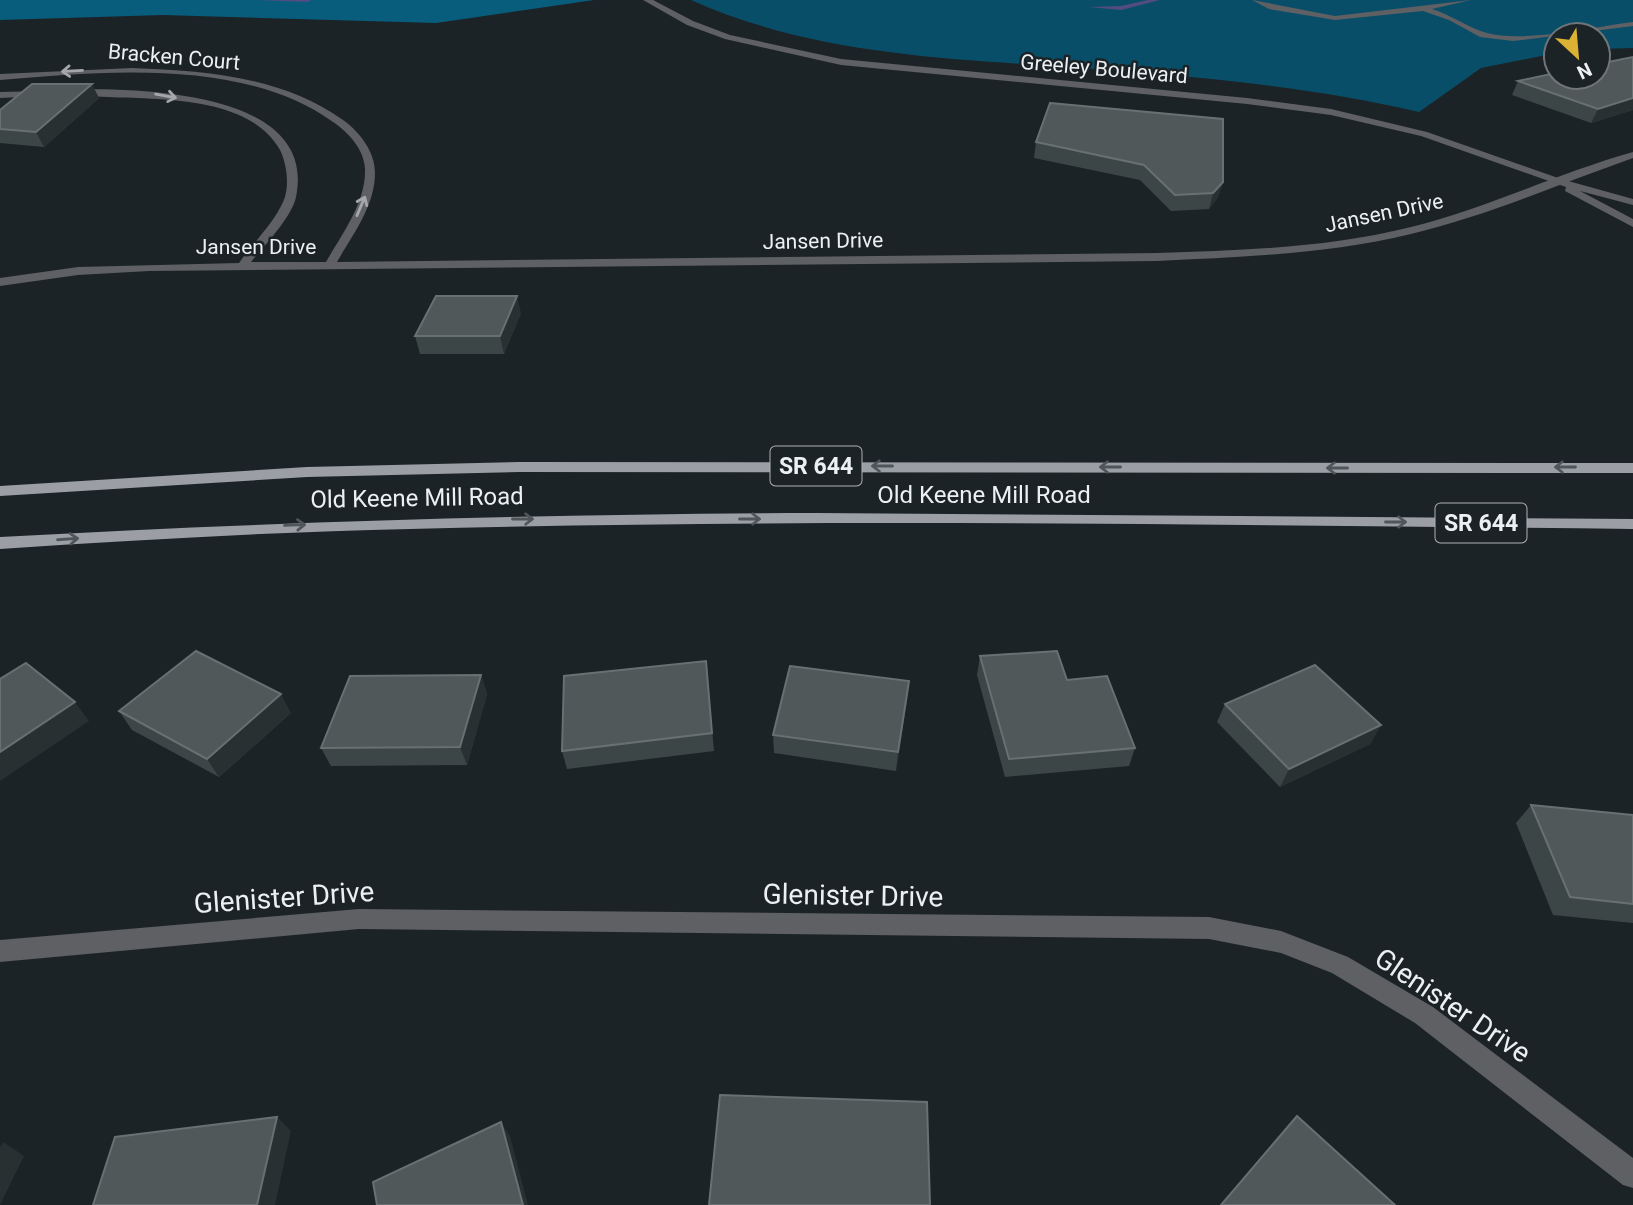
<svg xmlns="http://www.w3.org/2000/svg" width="1633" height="1205" viewBox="0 0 1633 1205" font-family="Roboto,sans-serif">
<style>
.green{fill:#094e69}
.forest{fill:#085d7d}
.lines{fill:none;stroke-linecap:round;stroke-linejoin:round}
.stream{fill:#534c83;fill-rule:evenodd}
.service{fill:#5e6063;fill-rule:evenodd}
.minor{fill:#5e6063;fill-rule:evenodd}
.tertiary{fill:#5e6063;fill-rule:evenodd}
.primary{fill:#9b9fa5;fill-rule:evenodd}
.wall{fill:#3d4647}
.shaded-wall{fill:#283032}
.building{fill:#505859;stroke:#687072;stroke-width:2}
.oneway{stroke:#a5a8ab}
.oneway2{stroke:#4f5559}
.labels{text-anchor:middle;stroke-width:5;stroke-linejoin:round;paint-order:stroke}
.far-street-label{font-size:21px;fill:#ecf0f3;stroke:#1c2326}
.shield{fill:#1c2326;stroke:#aeb2b6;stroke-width:2}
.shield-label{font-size:23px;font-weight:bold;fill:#ecf0f3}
.street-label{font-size:24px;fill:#ecf0f3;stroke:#1c2326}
.near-street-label{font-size:28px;fill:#ecf0f3;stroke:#1c2326}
</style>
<rect width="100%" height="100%" fill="#1c2326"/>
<path class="green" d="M691 0H1633V48L1598 49V35H1556V53L1481 68 1419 112C1294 83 1168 74 1040 65 923 58 799 49 691 0Z"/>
<polygon class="forest" points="0,0 594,0 436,23 163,15 0,20"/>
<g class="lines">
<g class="stream">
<polygon points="257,0 311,0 308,2"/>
<polygon points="1148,0 1160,0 1121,10 1089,7 1121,6"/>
</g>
<path class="service" d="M1252 0 1335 16 1471 0 1432 9C1451 15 1471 29 1487 33 1525 43 1593 27 1633 22V26L1513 41 1480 37 1449 20 1423 11 1335 20 1269 9Z"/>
<g class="minor">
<path d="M132 68C206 71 281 76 343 120 360 132 375 152 375 173 375 206 353 234 337 262L1157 253C1242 250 1328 248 1411 227 1487 208 1558 173 1633 152V158C1559 184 1487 216 1411 234 1328 254 1242 257 1157 261L149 271 78 275 0 286V278L78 267 239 263C253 243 273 224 283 202 290 187 287 164 280 150 243 86 131 103 70 94L68 92 73 89C140 89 318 90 296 197 292 217 264 246 251 262H326C342 234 366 203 365 169 364 149 349 133 333 122 245 58 104 71 0 80V74Z"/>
<polygon points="45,91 47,93 42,96 0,98 0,92"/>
<polygon points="359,909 1209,917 1281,931 1348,957 1433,1007 1633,1158 1633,1188 1623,1185 1415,1023 1332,973 1281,953 1209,939 359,929 0,962 0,940"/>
</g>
<polygon class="tertiary" points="643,0 653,0 693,21 730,35 841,59 1247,98 1331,109 1427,132 1561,179 1633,199 1633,205 1580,191 1633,219 1633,227 1565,191 1566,187 1421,136 1331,115 1247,104 841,65 725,39 687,25"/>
<g class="primary">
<polygon points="519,462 1633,463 1633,473 519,472 307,477 0,496 0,486 307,467"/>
<path d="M816 513 1633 519V529C1225 525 818 518 410 529 273 532 137 540 0 549V537C272 522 544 514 816 513Z"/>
</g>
</g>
<g class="wall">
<polygon points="1633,57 1633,110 1591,123 1512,95 1518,81"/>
<polygon points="99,98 44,147 0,143 0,110"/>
<polygon points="1036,142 1223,182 1218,197 1209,209 1171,211 1140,180 1034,158"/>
<polygon points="521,313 504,354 420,354 415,336"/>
<polygon points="980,656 1067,680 1135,748 1129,766 1005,777 977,675"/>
<polygon points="706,661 714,751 567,769 562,751"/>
<polygon points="481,675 487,694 467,765 331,766 321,748"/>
<polygon points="907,700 896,771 774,753 773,735"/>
<polygon points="1225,704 1381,725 1370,744 1280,787 1217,722"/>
<polygon points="119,711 291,713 219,777 132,730"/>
<polygon points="1531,805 1633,815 1633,923 1553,915 1516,823"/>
</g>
<g class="shaded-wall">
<polygon points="92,84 99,98 44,147 36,132"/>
<polygon points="1633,98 1633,110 1591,123 1598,109"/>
<polygon points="1223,182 1218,197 1209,209 1213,193"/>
<polygon points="517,296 521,313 504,354 500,336"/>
<polygon points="481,675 487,694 467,765 460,747"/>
<polygon points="909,681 907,700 896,771 898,752"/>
<polygon points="281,694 291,713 219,777 207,759"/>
<polygon points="75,702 89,721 0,781 0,752"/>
<polygon points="1381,725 1370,744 1280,787 1289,769"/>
<polygon points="277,1117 291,1131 275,1205 257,1205"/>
<polygon points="501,1122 510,1136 528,1205 523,1205"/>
<polygon points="3,1142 24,1156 0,1205 0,1147"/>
</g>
<g class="building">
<polygon points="1633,57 1633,98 1598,109 1518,81 1556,73 1556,77 1598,77 1598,64"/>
<polygon points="32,84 92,84 36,132 0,129 0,110"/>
<polygon points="1050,103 1223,119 1223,182 1213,193 1175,195 1144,165 1036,142"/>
<polygon points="436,296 517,296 500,336 415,336"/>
<polygon points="196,651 281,694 207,759 119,711"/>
<polygon points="1057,651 1067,680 1107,676 1135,748 1009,759 980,656"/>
<polygon points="706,661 712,733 562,751 564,676"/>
<polygon points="26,663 75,702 0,752 0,679"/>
<polygon points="1315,665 1381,725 1289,769 1225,704"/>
<polygon points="790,666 909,681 898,752 773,735"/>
<polygon points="481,675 460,747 321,748 350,676"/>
<polygon points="1531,805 1633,815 1633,904 1570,897"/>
<polygon points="720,1095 927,1102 930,1205 709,1205"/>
<polygon points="1297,1116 1395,1205 1221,1205"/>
<polygon points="277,1117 257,1205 93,1205 115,1137"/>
<polygon points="501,1122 523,1205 377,1205 373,1182"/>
</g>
<defs><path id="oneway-shaft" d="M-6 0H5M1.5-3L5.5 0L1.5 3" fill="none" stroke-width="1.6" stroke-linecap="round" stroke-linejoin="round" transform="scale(1.75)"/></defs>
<g class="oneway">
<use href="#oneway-shaft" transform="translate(72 71) rotate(177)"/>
<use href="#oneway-shaft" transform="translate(166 96) rotate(10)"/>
<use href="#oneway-shaft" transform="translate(361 206) rotate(-67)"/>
</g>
<g class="oneway2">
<use href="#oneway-shaft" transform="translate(882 466) rotate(-180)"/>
<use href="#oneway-shaft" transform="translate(1110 467) rotate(-180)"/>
<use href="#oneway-shaft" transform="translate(1565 467) rotate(-180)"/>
<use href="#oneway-shaft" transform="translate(1337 468) rotate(180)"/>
<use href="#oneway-shaft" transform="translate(523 519)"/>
<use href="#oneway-shaft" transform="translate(750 519)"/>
<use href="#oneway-shaft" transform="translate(1396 522)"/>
<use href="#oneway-shaft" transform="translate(295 525) rotate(-2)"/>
<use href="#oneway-shaft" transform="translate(68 539) rotate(-4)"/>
</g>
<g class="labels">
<g class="far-street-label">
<text transform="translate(174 57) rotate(5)" y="7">Bracken Court</text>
<text transform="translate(1104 69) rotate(5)" y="7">Greeley Boulevard</text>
<text transform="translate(1384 213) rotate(-12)" y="7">Jansen Drive</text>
<text transform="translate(823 241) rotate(-1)" y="7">Jansen Drive</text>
<text x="256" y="254">Jansen Drive</text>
</g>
<g class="shield">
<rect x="770.5" y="446.5" width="91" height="39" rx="5"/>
<rect x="1435.5" y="503.5" width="91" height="39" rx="5"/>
</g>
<g class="shield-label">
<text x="816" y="474">SR 644</text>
<text x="1481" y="531">SR 644</text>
</g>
<g class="street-label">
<text x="984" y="503">Old Keene Mill Road</text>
<text transform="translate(417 498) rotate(-1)" y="8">Old Keene Mill Road</text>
</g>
<g class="near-street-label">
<text transform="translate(853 895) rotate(1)" y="10">Glenister Drive</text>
<text transform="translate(284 897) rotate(-4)" y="10">Glenister Drive</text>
<text transform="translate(1453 1005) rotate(34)" y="10">Glenister Drive</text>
</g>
</g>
<g transform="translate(1577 56) rotate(154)"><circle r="33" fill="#1c2326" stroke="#6f7578" stroke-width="2"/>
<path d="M0-5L12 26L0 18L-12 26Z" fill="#dbb233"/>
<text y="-10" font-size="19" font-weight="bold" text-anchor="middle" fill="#ecf0f3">N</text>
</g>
</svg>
